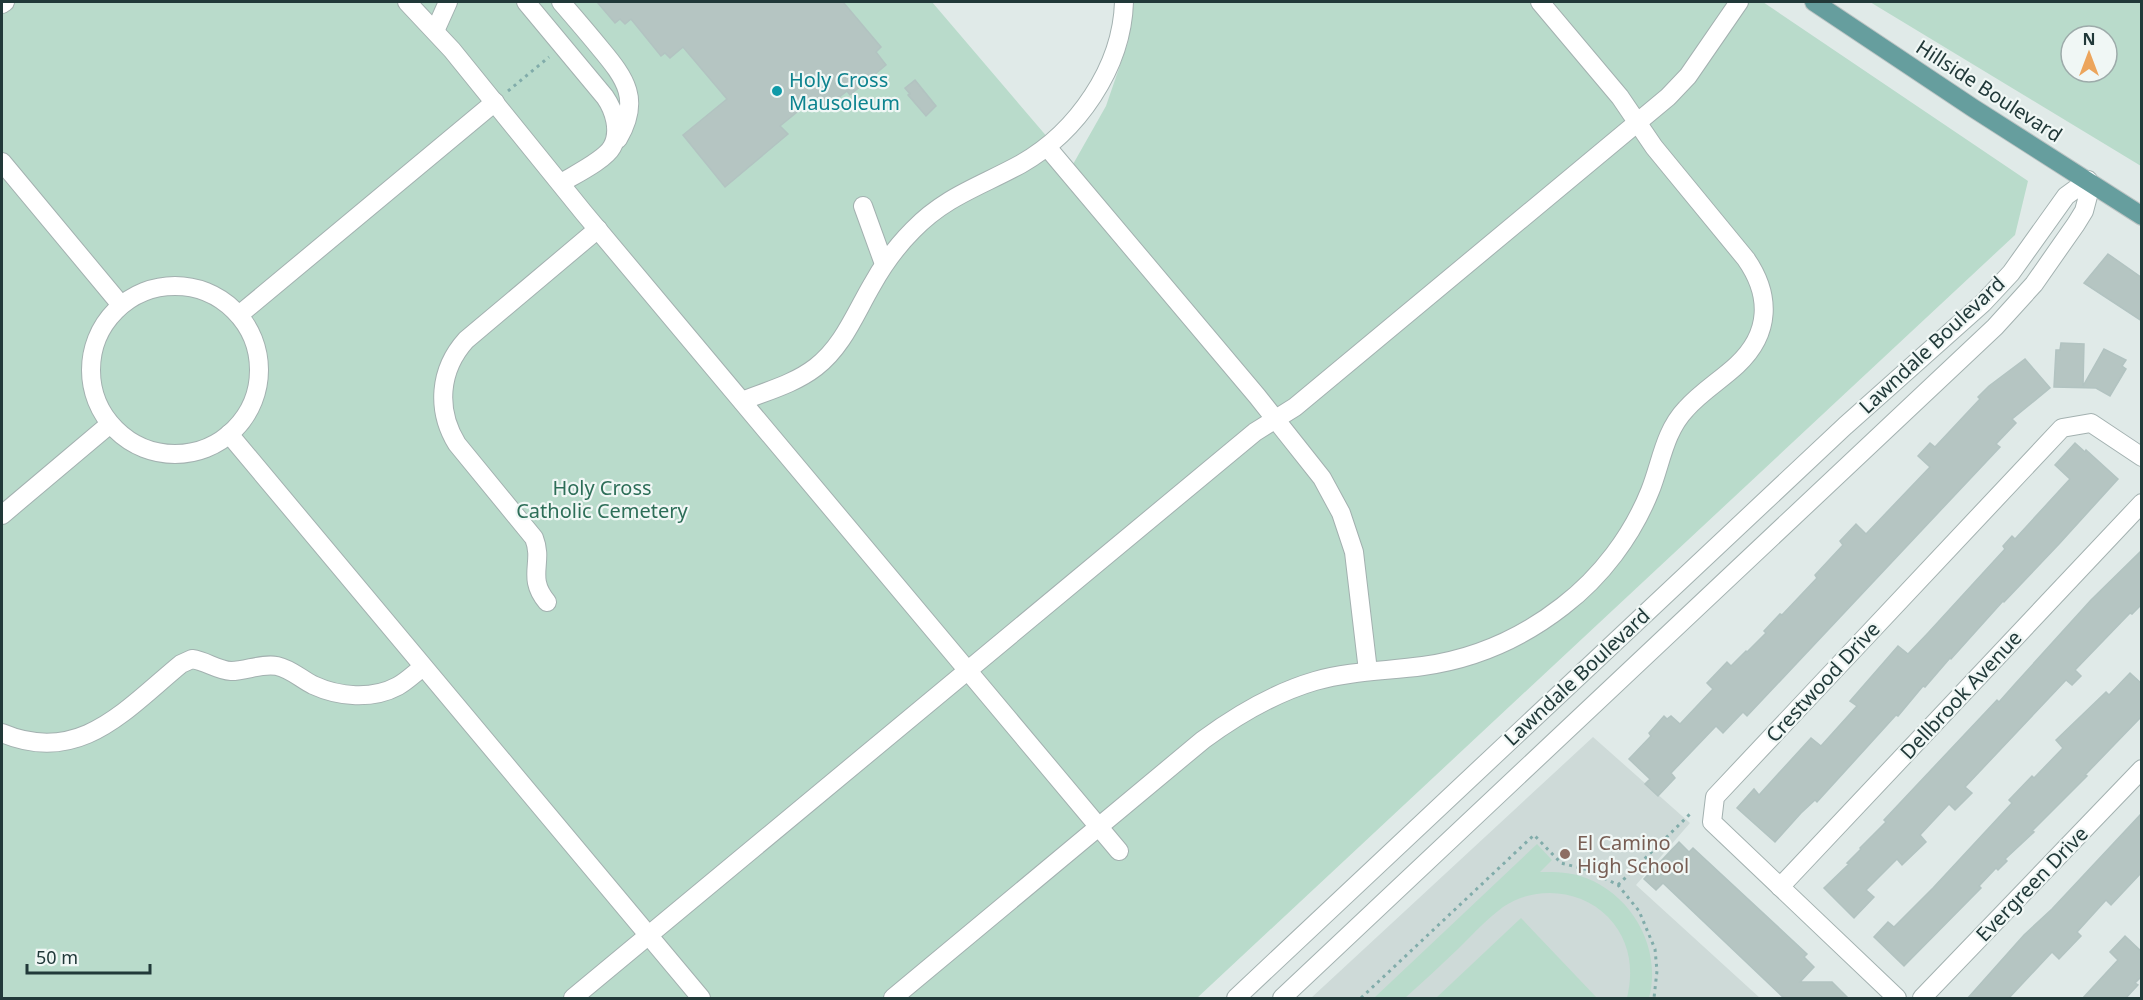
<svg xmlns="http://www.w3.org/2000/svg" width="2143" height="1000" viewBox="0 0 2143 1000" font-family="'Noto Sans',sans-serif">
<style>
.built{fill:#cedad8}
.green{fill:#b9dbcb;fill-rule:evenodd}
.building{fill:#b5c5c2;stroke:#b2c3c1;stroke-width:1.5}
.lines{fill:none;stroke-linecap:round;stroke-linejoin:round}
.minor-casing{stroke:#a3b1b0;stroke-width:20}
.major-casing{stroke:#bcc4c4;stroke-width:20}
.path{stroke:#81acaa;stroke-width:3;stroke-dasharray:3 4.5;stroke-linecap:butt}
.minor{stroke:#fff;stroke-width:18}
.major{stroke:#669e9e;stroke-width:18}
.culture-dot{fill:#0f9aa8;stroke:#f0f7f5;stroke-width:2}
.education-dot{fill:#8d6e63;stroke:#f0f7f5;stroke-width:2}
.labels{text-anchor:middle;stroke-width:4.5;stroke-linejoin:round;paint-order:stroke}
.culture-label{font-size:20px;fill:#0d838f;stroke:#f0f7f5;text-anchor:start}
.street-label{font-size:20px;fill:#213939;stroke:#f0f7f5}
.park-label{font-size:20px;fill:#2d6e58;stroke:#f0f7f5}
.education-label{font-size:20px;fill:#785e54;stroke:#f0f7f5;text-anchor:start}
</style>
<rect width="100%" height="100%" fill="#e0eae8"/>
<polygon class="built" points="1593,737 1690,823 1636,885 1760,998 1311,998"/>
<g class="green">
<polygon points="2,2 932,2 1072,166 1106,106 1128,42 1134,2 1763,2 2028,181 2015,235 1197,998 2,998"/>
<path d="M1870 2H2141V166ZM2071 36H2107V72H2071Z"/>
<path d="M1537 844 1552 860 1540 872C1556 872 1571 872 1586 878 1633 896 1662 949 1649 998H1627C1634 969 1630 940 1608 917 1581 889 1535 885 1503 907 1487 919 1473 934 1459 948 1441 965 1423 982 1405 998H1374Z"/>
<polygon points="1521,918 1597,998 1436,998"/>
</g>
<g class="building">
<polygon points="597,2 843,2 881,47 876,52 886,65 850,95 847,91 823,110 813,99 780,126 788,134 725,187 683,135 727,99 683,47 670,58 665,53 661,56 631,19 625,24 620,19 615,23"/>
<polygon points="915,80 936,106 926,116 908,95 910,94 905,88"/>
<polygon points="2108,254 2142,278 2142,321 2084,283"/>
<polygon points="2061,343 2084,344 2083,386 2104,349 2126,360 2122,366 2126,369 2110,396 2096,388 2054,387 2056,350 2060,350"/>
<polygon points="2025,359 2050,388 2012,419 2016,423 1996,444 2000,447 1747,716 1743,712 1723,733 1716,726 1671,773 1675,778 1658,796 1645,784 1650,779 1629,759 1651,736 1649,733 1664,716 1667,719 1671,716 1680,724 1713,689 1707,683 1727,662 1731,666 1746,651 1747,652 1766,633 1764,631 1780,614 1782,615 1817,578 1815,575 1843,545 1840,541 1856,524 1866,534 1930,467 1918,456 1930,443 1935,447 1980,399 1978,397 1989,386"/>
<polygon points="2075,443 2085,452 2086,450 2118,479 2059,544 2004,602 2003,601 1951,659 1950,658 1925,687 1923,686 1898,716 1896,715 1817,802 1815,800 1801,813 1775,842 1737,808 1754,789 1759,795 1811,738 1821,746 1857,706 1850,701 1898,646 1908,654 1928,633 2005,549 2003,546 2012,536 2015,539 2070,479 2055,465"/>
<polygon points="2142,550 2142,604 2132,614 2130,613 2075,670 2081,676 2072,685 2066,680 1965,787 1972,793 1955,810 1949,804 1920,835 1926,842 1902,865 1897,859 1866,890 1874,897 1854,918 1824,888 1849,864 1847,863 1861,849 1860,848 1886,822 1884,820 1997,700 1999,702 2015,684 2091,600"/>
<polygon points="2130,673 2142,684 2142,716 2085,775 2087,776 2032,831 2034,832 2005,859 2007,861 1998,870 1996,868 1979,886 1981,888 1904,966 1874,937 1888,922 1894,927 1933,888 2012,803 2009,800 2032,776 2034,778 2063,748 2056,740 2106,692 2109,695"/>
<polygon points="2142,813 2142,872 2111,905 2106,900 2077,932 2081,936 2059,959 2052,952 2008,999 1967,999 2024,935 2052,909"/>
<polygon points="1679,842 1689,852 1693,848 1807,954 1804,957 1814,967 1800,982 1832,982 1849,999 1785,999 1663,883 1656,890 1644,879"/>
<polygon points="2125,936 2142,952 2142,976 2135,983 2138,985 2125,999 2082,999 2118,960 2110,952"/>
</g>
<g class="lines">
<defs>
<g id="minor">
<polyline points="407,2 452,50 584,213 1119,851"/>
<path d="M526 2 605 97C614 110 621 131 612 147 605 160 574 175 561 183"/>
<path d="M561 2C574 17 587 32 600 48 626 79 641 100 618 139"/>
<polyline points="2,4 5,2"/>
<polyline points="435,31 448,2"/>
<polyline points="1047,147 1257,396 1322,478 1341,513 1354,552 1368,671"/>
<polyline points="2,162 121,305"/>
<polyline points="863,206 884,264"/>
<circle cx="175" cy="370" r="84"/>
<polyline points="239,315 495,102"/>
<path d="M742 401C767 391 794 384 816 367 843 346 855 314 872 285 883 265 897 246 913 230 946 196 981 186 1021 164 1077 132 1122 68 1124 2"/>
<polyline points="229,434 701,998"/>
<polyline points="2,515 110,424"/>
<path d="M547 602C526 577 544 563 534 538L457 444C436 410 439 370 466 340L598 229"/>
<path d="M2 733C80 766 126 709 181 664L192 659C206 661 217 670 231 671 247 671 261 663 277 666 291 669 301 679 313 685 339 697 372 700 398 686 407 681 415 673 423 667"/>
<polyline points="1780,887 2142,503"/>
<polyline points="573,998 1255,432 1295,407 1668,97 1688,76 1739,2"/>
<path d="M893 998 1203 740C1237 715 1274 693 1315 681 1350 671 1387 671 1423 666 1474 659 1522 638 1563 606 1601 577 1632 536 1650 491 1661 464 1664 432 1686 409 1701 392 1721 380 1737 365 1771 333 1771 295 1746 259L1654 147 1620 97 1540 2"/>
<polyline points="1236,998 1845,426 1983,303 2011,273 2066,196 2088,180 2088,196 2084,211 2076,224 2034,284 1995,327 1282,998"/>
<polyline points="1897,998 1712,822 1715,797 2062,428 2091,423 2142,457"/>
<polyline points="1922,998 2142,769"/>
</g>
<polyline id="major" points="1814,2 1973,108 2142,216"/>
</defs>
<use href="#minor" class="minor-casing"/>
<use href="#major" class="major-casing"/>
<g class="path">
<polyline points="508,91 549,57"/>
<polyline points="1618,885 1690,814"/>
<polyline points="1361,998 1534,835 1561,863 1588,870 1618,885 1639,911 1655,949 1657,971 1654,998"/>
</g>
<use href="#minor" class="minor"/>
<use href="#major" class="major"/>
</g>
<circle class="culture-dot" cx="777" cy="91" r="6"/>
<circle class="education-dot" cx="1565" cy="854" r="6"/>
<g class="labels">
<g class="culture-label">
<text x="789" y="87">Holy Cross<tspan x="789" dy="23">Mausoleum</tspan></text>
</g>
<g class="street-label">
<text transform="translate(1989 91) rotate(33)" y="7">Hillside Boulevard</text>
<text transform="translate(1932 345) rotate(-43)" y="7">Lawndale Boulevard</text>
<text transform="translate(1577 677) rotate(-43)" y="7">Lawndale Boulevard</text>
<text transform="translate(1823 682) rotate(-47)" y="7">Crestwood Drive</text>
<text transform="translate(1961 695) rotate(-47)" y="7">Dellbrook Avenue</text>
<text transform="translate(2032 884) rotate(-46)" y="7">Evergreen Drive</text>
</g>
<g class="park-label">
<text x="602" y="495">Holy Cross<tspan x="602" dy="23">Catholic Cemetery</tspan></text>
</g>
<g class="education-label">
<text x="1577" y="850">El Camino<tspan x="1577" dy="23">High School</tspan></text>
</g>
</g>
<rect width="2143" height="1000" fill="none" stroke="#213939" stroke-width="6"/>
<g transform="translate(2089 54)"><circle r="28" fill="#f0f7f5" stroke="#9dabaa" stroke-width="1.5"/>
<path d="M0-4.5L10 22L0 15L-10 22Z" fill="#eca55c"/>
<text y="-9" font-size="16" font-weight="bold" text-anchor="middle" fill="#213939">N</text>
</g>
<path d="M27 964v9h123v-9" fill="none" stroke="#213939" stroke-width="3"/>
<text x="36" y="964" font-size="18" fill="#213939" stroke="#f0f7f5" stroke-width="4.5" paint-order="stroke">50 m</text>
</svg>
